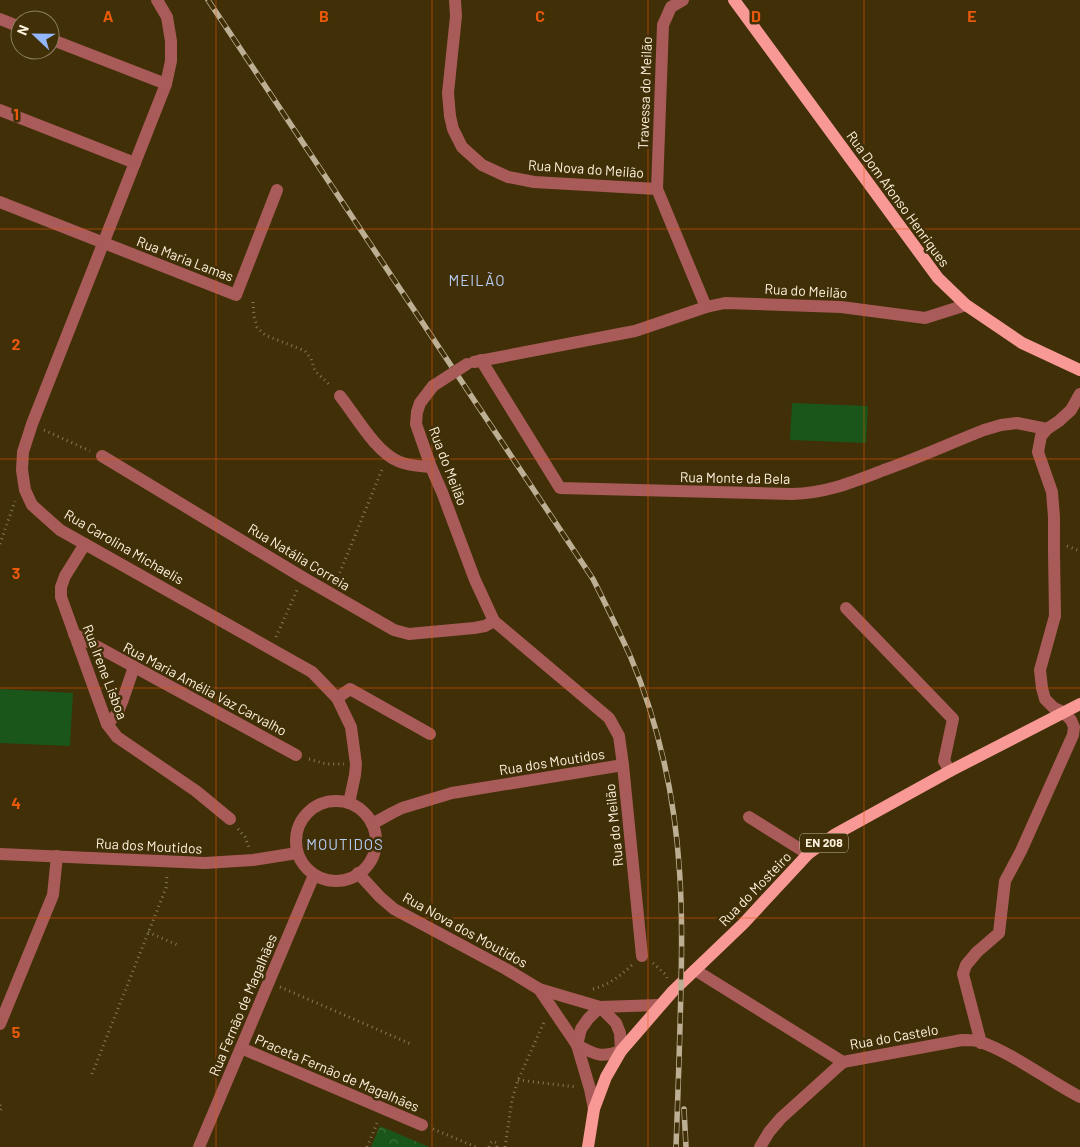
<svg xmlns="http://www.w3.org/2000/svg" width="1080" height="1147" viewBox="0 0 1080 1147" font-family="Barlow,sans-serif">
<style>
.grass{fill:#1a5619}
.park{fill:url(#park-crowns)}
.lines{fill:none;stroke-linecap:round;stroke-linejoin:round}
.path{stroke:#877857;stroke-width:3;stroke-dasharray:1 4;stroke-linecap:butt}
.minor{stroke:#a85b59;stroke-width:12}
.major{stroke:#f89995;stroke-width:12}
.rail-casing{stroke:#bcaf93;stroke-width:5.5}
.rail{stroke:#402f07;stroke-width:4;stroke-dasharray:11;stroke-linecap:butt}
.minor-bridge{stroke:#a85b59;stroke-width:12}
.grid{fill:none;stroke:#e8590c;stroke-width:1;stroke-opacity:0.55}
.labels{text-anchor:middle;stroke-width:5;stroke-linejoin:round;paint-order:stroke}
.shield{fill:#402f07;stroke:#c4b89d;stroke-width:1}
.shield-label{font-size:12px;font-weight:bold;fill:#fdf2dd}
.street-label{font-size:14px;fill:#fdf2dd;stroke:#402f07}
.neighbourhood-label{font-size:15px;letter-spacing:1px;fill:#b8cdf4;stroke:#402f07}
.grid-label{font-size:16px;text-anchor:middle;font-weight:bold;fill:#e8590c;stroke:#402f07;stroke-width:5;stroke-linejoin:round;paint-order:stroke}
</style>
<defs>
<pattern id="park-crowns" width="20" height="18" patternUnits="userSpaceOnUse" patternTransform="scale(1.25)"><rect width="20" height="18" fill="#1a5619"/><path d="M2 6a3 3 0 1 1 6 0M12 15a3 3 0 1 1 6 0" fill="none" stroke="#3c6f3a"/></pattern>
</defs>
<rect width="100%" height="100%" fill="#402f07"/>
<g class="grass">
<polygon points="792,403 868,406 866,443 790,440"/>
<polygon points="0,689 73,693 70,746 0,743"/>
</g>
<polygon class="park" points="380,1126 429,1147 371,1147"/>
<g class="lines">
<g class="path">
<polyline points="253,302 254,316 257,327 265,335 305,351 311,359 315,371 331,386"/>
<polyline points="44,430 90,451"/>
<polyline points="0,544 15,501"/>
<polyline points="1067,546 1080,551"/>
<polyline points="336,582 383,467"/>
<polyline points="276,637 298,588"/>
<polyline points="309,759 326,764 344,764"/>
<polyline points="238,829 245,837 249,847"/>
<polyline points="148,932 180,946"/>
<polyline points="653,963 666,975 667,978"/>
<polyline points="280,987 411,1044"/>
<path d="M593 989C609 985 620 976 632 965"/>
<polyline points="92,1074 166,888 167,875"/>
<polyline points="518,1080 577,1087"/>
<polyline points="0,1105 2,1108 0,1111"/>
<polyline points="433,1129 476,1147"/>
<polyline points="367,1147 378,1121"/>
<polyline points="489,1147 490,1143 493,1141 497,1143 497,1147"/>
<polyline points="505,1147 512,1100 518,1080 545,1020"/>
</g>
<g class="minor">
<polyline points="157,0 167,17 171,41 171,61 166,84 32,424 23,452 22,470 25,490 32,505 60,530 312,672 337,698 351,727 356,764 355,775 349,803"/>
<polyline points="455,0 456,16 448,93 450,116 453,129 462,147 482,165 508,177 534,182 657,189"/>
<polyline points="683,0 671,7 663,25 657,189 706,307"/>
<polyline points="0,19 20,27"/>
<polyline points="50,39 166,84"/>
<polyline points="0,110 135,163"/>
<polyline points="0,202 236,295 277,190"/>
<path d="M481 360 560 488 792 494C827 493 853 482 884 470 918 458 951 443 984 430L1001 425 1017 423 1047 429"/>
<polyline points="474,362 635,331 706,307 725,303 841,307 925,318 966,305"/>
<polyline points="433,386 420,403 417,412 416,424 431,467 442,492 475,580 494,621 609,718 619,736 623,765 642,956"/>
<path d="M340 396C356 416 376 453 400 462 410 466 421 466 431 467"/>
<polyline points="102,456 302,577 394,630 409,634 474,628 485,626 494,621"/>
<polyline points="85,544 65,576 61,587 61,597 107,724 117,737 196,791 230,819"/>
<polyline points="846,608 953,719 944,761 950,771"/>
<polyline points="74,634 296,755"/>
<polyline points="337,698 350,689 430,734"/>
<polyline points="107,724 117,714 122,702 134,667"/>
<circle cx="336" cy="841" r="40"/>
<polyline points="749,817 808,854"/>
<polyline points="372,824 392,813 402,808 452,793 623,765"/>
<polyline points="0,854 205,863 253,860 297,853"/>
<polyline points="358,873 380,897 394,909 506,969 539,989 600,1007 659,1005"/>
<path d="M695 970 843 1062 962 1040C967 1040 973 1040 978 1041 1013 1053 1047 1080 1080 1097"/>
<polyline points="539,989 577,1045 590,1089 594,1109"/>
<path d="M600 1007 616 1023 620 1033 621 1051C599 1058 597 1055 577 1045L581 1029 588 1019Z"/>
<polyline points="0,1024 53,895 57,856"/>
<polyline points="981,1043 963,974 966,965 977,952 999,933 1005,881 1021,851 1073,735 1074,727 1071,720 1063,712 1054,708 1045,699 1042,688 1040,670 1055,616 1054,553 1054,517 1052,492 1038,452 1041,436 1047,429 1059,421 1071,410 1080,394"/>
<polyline points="241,1048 422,1125"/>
<polyline points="199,1147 314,875"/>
<polyline points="760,1147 769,1132 781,1118 843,1062"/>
</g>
<g class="major">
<polyline points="734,0 938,278 966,305 1022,343 1080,370"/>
<polyline points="588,1147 594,1109 606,1077 621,1051 673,991 743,924 808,854 834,835 950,771 1080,704"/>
</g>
<defs>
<g id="rail">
<path d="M208 0 593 579C606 605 619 631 631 658 645 691 656 727 664 762 681 836 683 909 681 984 680 1039 678 1093 676 1147"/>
<polyline points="684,1109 686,1147"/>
</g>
</defs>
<use href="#rail" class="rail-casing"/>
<use href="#rail" class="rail"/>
<polyline class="minor-bridge" points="433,386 467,364"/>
</g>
<path class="grid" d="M216 0V1147M432 0V1147M648 0V1147M864 0V1147M0 229H1080M0 459H1080M0 688H1080M0 918H1080"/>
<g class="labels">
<rect class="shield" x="800" y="833.5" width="48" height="19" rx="4"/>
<g class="shield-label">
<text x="824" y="847">EN 208</text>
</g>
<g class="street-label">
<text transform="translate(645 93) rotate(-88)" y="5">Travessa do Meilão</text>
<text transform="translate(586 169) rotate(4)" y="5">Rua Nova do Meilão</text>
<text transform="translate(898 199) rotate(54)" y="5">Rua Dom Afonso Henriques</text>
<text transform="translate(185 259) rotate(21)" y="5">Rua Maria Lamas</text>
<text transform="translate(806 291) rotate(3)" y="5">Rua do Meilão</text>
<text transform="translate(448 466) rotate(69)" y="5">Rua do Meilão</text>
<text transform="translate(735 478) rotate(1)" y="5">Rua Monte da Bela</text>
<text transform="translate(124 547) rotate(30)" y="5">Rua Carolina Michaelis</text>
<text transform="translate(299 557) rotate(31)" y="5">Rua Natália Correia</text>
<text transform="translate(105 672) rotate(69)" y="5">Rua Irene Lisboa</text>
<text transform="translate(205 689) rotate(28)" y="5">Rua Maria Amélia Vaz Carvalho</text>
<text transform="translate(552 762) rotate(-9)" y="5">Rua dos Moutidos</text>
<text transform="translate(614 825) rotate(-96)" y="5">Rua do Meilão</text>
<text transform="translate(149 846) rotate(3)" y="5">Rua dos Moutidos</text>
<text transform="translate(755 889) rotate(-46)" y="5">Rua do Mosteiro</text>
<text transform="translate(465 930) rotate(29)" y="5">Rua Nova dos Moutidos</text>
<text transform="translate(243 1005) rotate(-67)" y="5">Rua Fernão de Magalhães</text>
<text transform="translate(894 1037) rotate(-10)" y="5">Rua do Castelo</text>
<text transform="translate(337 1073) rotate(23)" y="5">Praceta Fernão de Magalhães</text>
</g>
<g class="neighbourhood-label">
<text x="477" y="286">MEILÃO</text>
<text x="345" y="850">MOUTIDOS</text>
</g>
</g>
<g class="grid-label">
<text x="108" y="22">A</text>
<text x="324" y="22">B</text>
<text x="540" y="22">C</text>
<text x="756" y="22">D</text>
<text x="972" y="22">E</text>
<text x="16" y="120">1</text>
<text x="16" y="350">2</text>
<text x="16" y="579">3</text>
<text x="16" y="809">4</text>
<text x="16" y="1038">5</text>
</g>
<g transform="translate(35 35) rotate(292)"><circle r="24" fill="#402f07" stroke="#8c7d5d"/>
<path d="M0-4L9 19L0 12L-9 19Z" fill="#93b7fd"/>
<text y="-8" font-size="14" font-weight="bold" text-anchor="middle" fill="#fdf2dd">N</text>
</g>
</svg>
